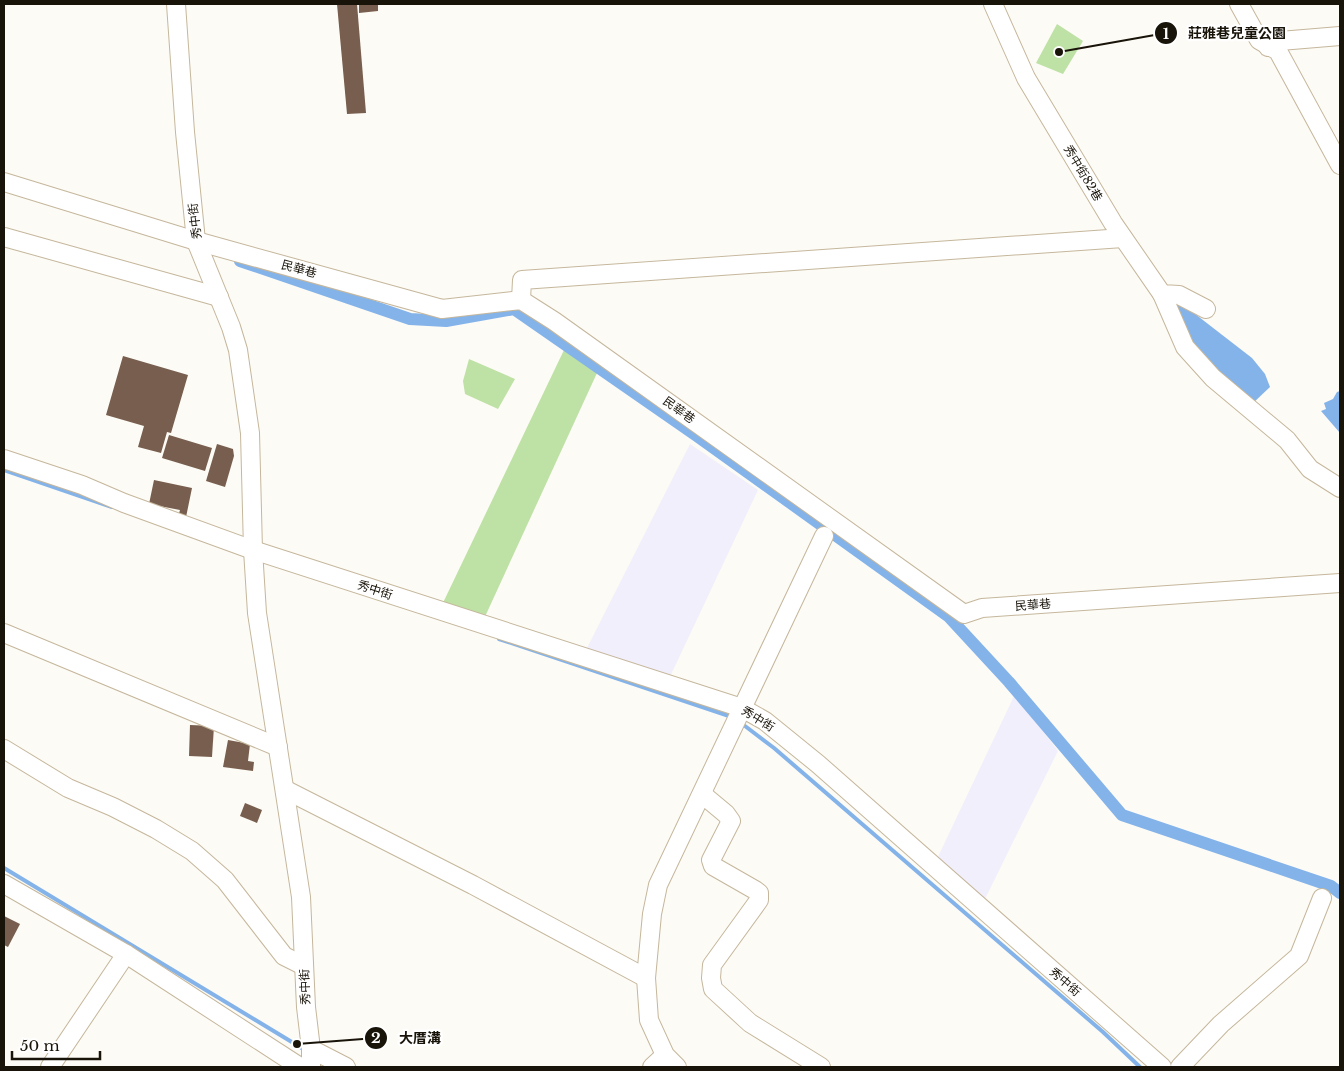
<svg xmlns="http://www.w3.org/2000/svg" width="1344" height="1071" viewBox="0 0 1344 1071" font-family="'Libre Baskerville','Noto Sans TC',serif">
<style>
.industrial{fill:#f2effc}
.green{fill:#bee1a5}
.water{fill:#84b3ea}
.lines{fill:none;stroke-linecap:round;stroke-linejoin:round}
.stream{stroke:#84b3ea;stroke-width:4}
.canal{stroke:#84b3ea;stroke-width:12}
.building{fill:#775e4e}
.minor-casing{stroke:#c5b79c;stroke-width:20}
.minor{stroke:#fff;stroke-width:18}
.labels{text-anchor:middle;stroke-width:4.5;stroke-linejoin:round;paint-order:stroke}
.street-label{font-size:12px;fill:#19140a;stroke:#fff}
.leader{fill:none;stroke:#19140a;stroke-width:2}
.callout-dot{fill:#19140a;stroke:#fff;stroke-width:2}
.mark-label{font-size:15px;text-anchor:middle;font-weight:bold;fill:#fff}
.callout-label{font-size:14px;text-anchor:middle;font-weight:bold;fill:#19140a;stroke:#fff;stroke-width:4.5;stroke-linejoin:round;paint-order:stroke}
</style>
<rect width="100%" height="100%" fill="#fdfbf5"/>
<g class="industrial">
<polygon points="690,444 758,490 667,683 585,652"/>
<polygon points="1015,694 1058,751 983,903 936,861"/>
</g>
<g class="green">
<polygon points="1057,24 1083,41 1063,74 1036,63"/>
<polygon points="564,350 597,373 483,621 441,607"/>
<polygon points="469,359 515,379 498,409 465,394 463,381"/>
</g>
<g class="water">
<polygon points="1177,300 1252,358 1265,374 1270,387 1252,404 1211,367 1189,342 1172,304"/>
<polygon points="1340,391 1340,433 1321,411 1326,409 1324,403 1333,399 1337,392"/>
</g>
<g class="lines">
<g class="stream">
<polyline points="4,470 112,507"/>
<polyline points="499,639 732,717"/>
<polyline points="745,726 774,748 1103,1032 1140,1067"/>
<polyline points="4,868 305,1050"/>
</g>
<polyline class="canal" points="240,261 410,319 446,321 514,309 697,436 948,616 1009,682 1122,815 1331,886 1340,893"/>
</g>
<g class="building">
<polygon points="337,4 357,4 366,113 347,114"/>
<polygon points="359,4 378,4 378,11 359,13"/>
<polygon points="123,356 188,375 171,433 167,432 161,453 138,447 144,426 106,415"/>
<polygon points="169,435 212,448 205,471 162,458"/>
<polygon points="217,444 233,449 234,456 225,487 206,481"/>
<polygon points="154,480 192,488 185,522 177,520 180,510 149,504"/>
<polygon points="190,725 214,726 212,757 189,756"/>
<polygon points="228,740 250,744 248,761 254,762 253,771 223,767"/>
<polygon points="245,803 262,810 257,823 240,816"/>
<polygon points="4,916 20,924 8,947 4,945"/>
</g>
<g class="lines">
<defs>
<g id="minor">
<polyline points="176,4 185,132 196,241 231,327 238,350 250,433 253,550 257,613 301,897 306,1007 311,1049 311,1067"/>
<polyline points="993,4 1026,78 1113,223 1162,294 1179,295 1206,309"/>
<polyline points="1239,4 1259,40 1278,51 1340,165"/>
<polyline points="1268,47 1280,41 1340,36"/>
<polyline points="4,182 196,241 442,309 521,300 554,321 964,614 982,608 1340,583"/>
<polyline points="4,237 219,297"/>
<polyline points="1162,294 1185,347 1213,378 1287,440 1310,469 1340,488"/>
<polyline points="521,300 522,280 1123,238"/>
<polyline points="4,459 82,485 124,503 253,550 742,708 765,721 818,764 1162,1067"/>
<polyline points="4,633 278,747"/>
<polyline points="4,749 68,788 113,807 156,829 192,851 225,880 284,956 304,966"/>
<polyline points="285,792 286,790 473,885 646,978"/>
<polyline points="702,794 726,814 731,821 711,860 713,866 755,890 759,893 759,900 712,965 711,978 713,989 750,1023 821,1067"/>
<polyline points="4,884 126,954 300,1067"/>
<polyline points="311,1049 346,1067"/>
<polyline points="50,1067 126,954"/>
<polyline points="652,1067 665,1055"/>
<polyline points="677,1067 665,1055 649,1020 646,978 652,914 658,885 824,536"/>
<polyline points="1180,1067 1221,1024 1299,956 1322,898"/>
</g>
</defs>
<use href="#minor" class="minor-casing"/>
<use href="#minor" class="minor"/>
</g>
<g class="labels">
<g class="street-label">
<text transform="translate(1083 173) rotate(59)" y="4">秀中街82巷</text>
<text transform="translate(195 221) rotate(-97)" y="4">秀中街</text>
<text transform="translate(299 269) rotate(15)" y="4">民華巷</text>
<text transform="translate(679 410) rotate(36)" y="4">民華巷</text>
<text transform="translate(375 590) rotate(18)" y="4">秀中街</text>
<text transform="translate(1033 605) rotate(-4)" y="4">民華巷</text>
<text transform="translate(758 719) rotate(32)" y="4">秀中街</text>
<text transform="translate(1065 982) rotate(41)" y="4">秀中街</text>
<text transform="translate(305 987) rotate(-92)" y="4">秀中街</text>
</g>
</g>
<path class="leader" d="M1059 52L1166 33M297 1044L376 1038"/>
<g class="callout-dot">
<circle cx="1059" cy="52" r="5"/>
<circle cx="297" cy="1044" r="5"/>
<circle cx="1166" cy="33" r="12"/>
<circle cx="376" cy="1038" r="12"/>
</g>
<g class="mark-label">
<text x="1166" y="39">1</text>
<text x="376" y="1043">2</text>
</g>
<g class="callout-label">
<text x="1237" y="38">莊雅巷兒童公園</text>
<text x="420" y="1043">大厝溝</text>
</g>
<rect width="1344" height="1071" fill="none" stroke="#19140a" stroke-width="10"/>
<path d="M12 1051v8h88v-8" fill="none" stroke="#19140a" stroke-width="2.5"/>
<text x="20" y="1051" font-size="15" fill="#19140a" stroke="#ffffff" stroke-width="4" paint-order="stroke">50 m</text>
</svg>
